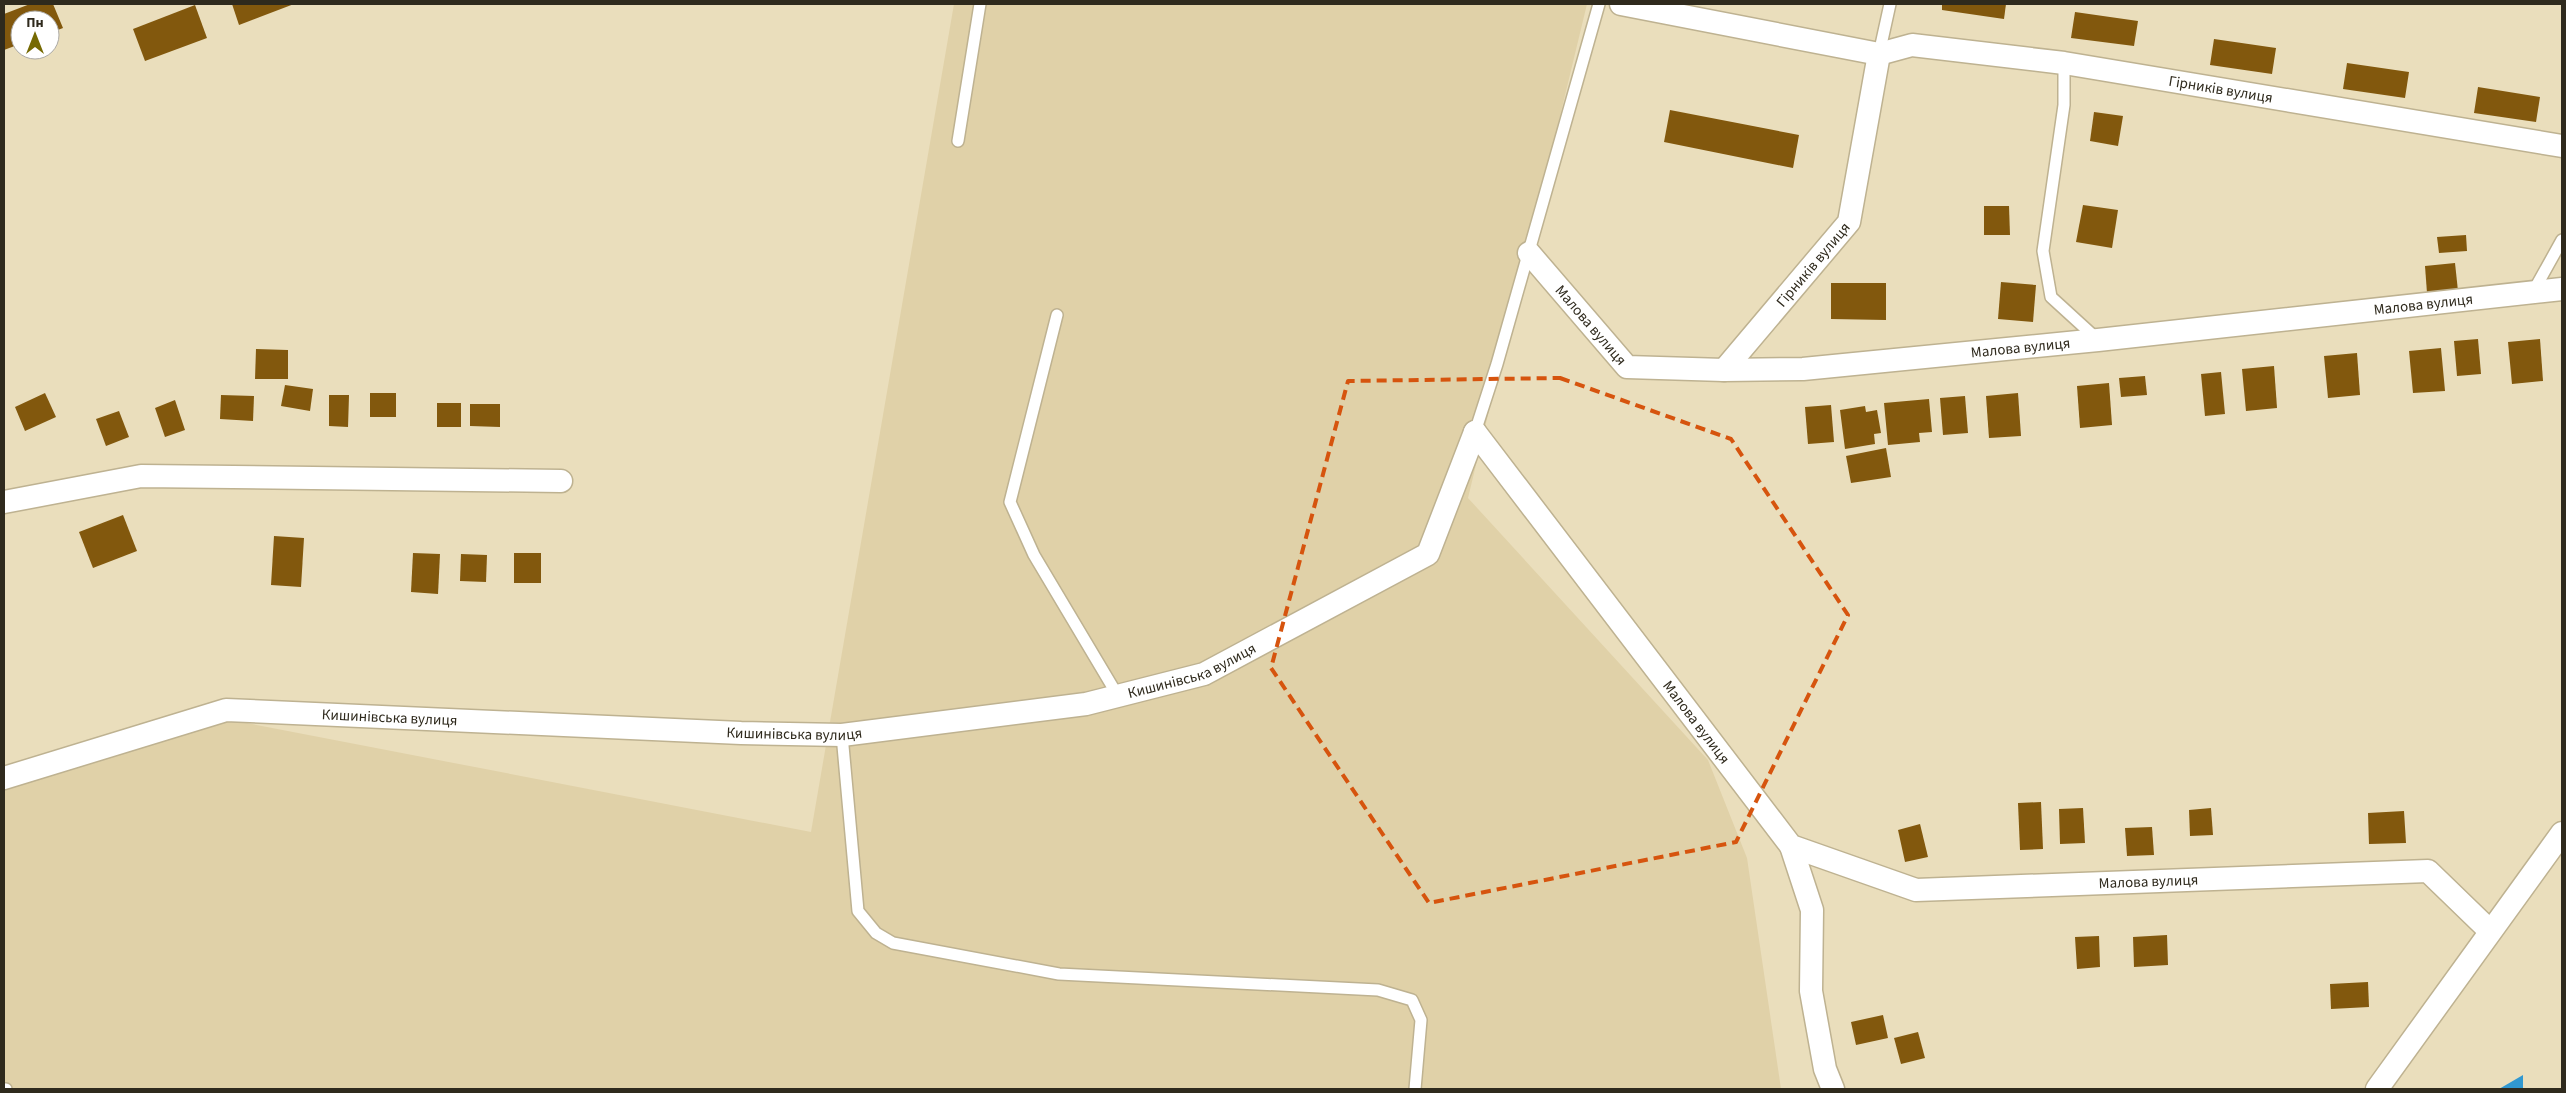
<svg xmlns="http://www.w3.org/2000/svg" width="2566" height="1093" viewBox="0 0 2566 1093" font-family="'Source Sans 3',sans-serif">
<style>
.built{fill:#e0d1a8}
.water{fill:#3198d0}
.building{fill:#82580d}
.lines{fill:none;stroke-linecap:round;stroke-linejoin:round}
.lane-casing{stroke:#beb291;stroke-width:14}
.street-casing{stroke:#beb291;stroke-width:25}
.lane{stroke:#fff;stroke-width:11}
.street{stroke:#fff;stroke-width:22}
.marked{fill:none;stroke:#d6540e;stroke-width:4;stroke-dasharray:10 6;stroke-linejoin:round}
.labels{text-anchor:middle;stroke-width:5;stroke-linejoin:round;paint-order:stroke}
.street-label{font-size:15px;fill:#2f2a1d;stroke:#fff}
</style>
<rect width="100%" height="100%" fill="#eadebc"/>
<polygon class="built" points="954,4 1587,4 1468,498 1708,760 1747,858 1781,1089 4,1089 4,787 226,719 811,832"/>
<polygon class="water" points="2523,1075 2523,1089 2499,1089"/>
<g class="building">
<polygon points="30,4 53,4 63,28 50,33 50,20 20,20 20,44 4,50 4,14"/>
<polygon points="232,4 294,4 239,25"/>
<polygon points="1942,4 2006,4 2004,19 1942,10"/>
<polygon points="195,5 207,38 145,61 133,29"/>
<polygon points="2075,12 2138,21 2134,46 2071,38"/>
<polygon points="2214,39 2276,48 2272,74 2210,65"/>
<polygon points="2347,63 2409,72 2405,98 2343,89"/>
<polygon points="2478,87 2540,97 2536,122 2474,113"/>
<polygon points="1670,110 1799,135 1793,168 1664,142"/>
<polygon points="2094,112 2123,116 2118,146 2090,141"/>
<polygon points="2083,205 2118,210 2112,248 2076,242"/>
<polygon points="1984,206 2009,206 2010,235 1984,235"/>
<polygon points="2466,235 2467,251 2439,253 2437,237"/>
<polygon points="2455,263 2458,291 2427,293 2425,266"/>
<polygon points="2001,282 2036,285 2033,322 1998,319"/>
<polygon points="1831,283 1886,283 1886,320 1831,319"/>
<polygon points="2478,339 2481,374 2457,376 2454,341"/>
<polygon points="2540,339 2543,381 2512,384 2508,342"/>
<polygon points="2441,348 2445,391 2413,393 2409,351"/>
<polygon points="256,349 288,350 288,379 255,379"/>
<polygon points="2357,353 2360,395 2328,398 2324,356"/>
<polygon points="2274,366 2277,408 2246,411 2242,369"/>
<polygon points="2221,372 2225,414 2205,416 2201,374"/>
<polygon points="2145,376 2147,395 2121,397 2119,378"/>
<polygon points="2109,383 2112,425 2080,428 2077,386"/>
<polygon points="285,385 313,389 310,411 281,406"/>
<polygon points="45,393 56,417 25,431 15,407"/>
<rect x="370" y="393" width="26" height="24"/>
<polygon points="2018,393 2021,436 1989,438 1986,396"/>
<polygon points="221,395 254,396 253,421 220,419"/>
<polygon points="329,395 349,395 348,427 329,426"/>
<polygon points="1965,396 1968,433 1943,435 1940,398"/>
<polygon points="1929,399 1932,432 1919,433 1920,442 1888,445 1884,403"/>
<polygon points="175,400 185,430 165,437 155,408"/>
<rect x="437" y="403" width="24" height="24"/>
<polygon points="470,404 500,404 500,427 470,426"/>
<polygon points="1831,405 1834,442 1808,444 1805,407"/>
<polygon points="1865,406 1866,412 1877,410 1881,433 1874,434 1875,444 1845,449 1840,410"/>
<polygon points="119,411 129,437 106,446 96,419"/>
<polygon points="1886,448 1891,477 1851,483 1846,456"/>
<polygon points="123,515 137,551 93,568 79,532"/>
<polygon points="274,536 304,538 301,587 271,585"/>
<polygon points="413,553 440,554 438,594 411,592"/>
<rect x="514" y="553" width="27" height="30"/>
<polygon points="461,554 487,555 486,582 460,581"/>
<polygon points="2041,802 2043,849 2020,850 2018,803"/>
<polygon points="2083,808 2085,843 2060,844 2059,809"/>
<polygon points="2211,808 2213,835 2190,836 2189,810"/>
<polygon points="2404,811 2406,843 2369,844 2368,813"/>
<polygon points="1920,824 1928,857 1905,862 1898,830"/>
<polygon points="2152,827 2154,855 2127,856 2125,828"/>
<polygon points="2167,935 2168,965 2134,967 2133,937"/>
<polygon points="2099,936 2100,967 2077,969 2075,937"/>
<polygon points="2368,982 2369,1007 2331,1009 2330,984"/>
<polygon points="1883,1015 1888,1038 1856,1045 1851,1022"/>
<polygon points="1918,1032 1925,1058 1901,1064 1894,1038"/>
</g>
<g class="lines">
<defs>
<g id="lane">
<polyline points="1879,54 1890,4"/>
<polyline points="2064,63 2064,105 2043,251 2051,297 2097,339"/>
<polyline points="958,141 980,4"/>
<polyline points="2533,292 2562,240"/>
<polyline points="1057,315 1010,502 1034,555 1118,696"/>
<polyline points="1475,432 1497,364 1599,4"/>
<polyline points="842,735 858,911 876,933 893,943 1059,974 1378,990 1412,1000 1421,1020 1415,1089"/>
<polyline points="4,1089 6,1089"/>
</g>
<g id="street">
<path id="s1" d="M1621 4 1879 54 1912 45 2064 63 2562 146"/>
<path id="s2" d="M1529 253 1627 367 1724 370 1803 369 2098 340 2562 289"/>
<path id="s3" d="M1724 370 1849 222 1879 54"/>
<path id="s4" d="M1475 432 1791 846 1916 890 2428 871 2490 931"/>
<polyline points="4,502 141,476 561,481"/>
<path id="s5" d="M4 778 226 710 741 733 842 735 1086 704 1204 674 1428 554 1475 432"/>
<polyline points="1791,846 1812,910 1811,991 1825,1069 1833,1089"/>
<polyline points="2377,1089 2562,833"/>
</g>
</defs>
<use href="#lane" class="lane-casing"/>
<use href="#street" class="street-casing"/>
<use href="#lane" class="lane"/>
<use href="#street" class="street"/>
</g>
<path class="marked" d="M1560 378 1731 439 1848 615 1736 842 1429 903 1271 668 1348 381Z"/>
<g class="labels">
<g class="street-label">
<text dy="5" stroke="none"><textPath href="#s1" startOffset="609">Гірників вулиця</textPath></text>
<text dy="5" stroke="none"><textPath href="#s3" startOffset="138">Гірників вулиця</textPath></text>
<text dy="5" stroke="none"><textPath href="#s2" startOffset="950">Малова вулиця</textPath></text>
<text dy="5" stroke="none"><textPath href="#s2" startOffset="95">Малова вулиця</textPath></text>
<text dy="5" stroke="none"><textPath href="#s2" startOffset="545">Малова вулиця</textPath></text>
<text dy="5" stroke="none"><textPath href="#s5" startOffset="1206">Кишинівська вулиця</textPath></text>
<text dy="5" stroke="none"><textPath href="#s5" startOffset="396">Кишинівська вулиця</textPath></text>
<text dy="5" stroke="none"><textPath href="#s4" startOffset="365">Малова вулиця</textPath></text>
<text dy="5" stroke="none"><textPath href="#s5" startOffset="801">Кишинівська вулиця</textPath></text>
<text dy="5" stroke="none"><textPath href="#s4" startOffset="886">Малова вулиця</textPath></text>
</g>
</g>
<rect width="2566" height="1093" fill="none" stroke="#2f2a1d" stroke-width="10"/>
<g transform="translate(35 35)"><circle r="24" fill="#ffffff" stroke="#acaaa5"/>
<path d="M0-4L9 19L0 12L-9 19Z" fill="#766a03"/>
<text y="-8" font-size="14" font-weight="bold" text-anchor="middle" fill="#2f2a1d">Пн</text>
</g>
</svg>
